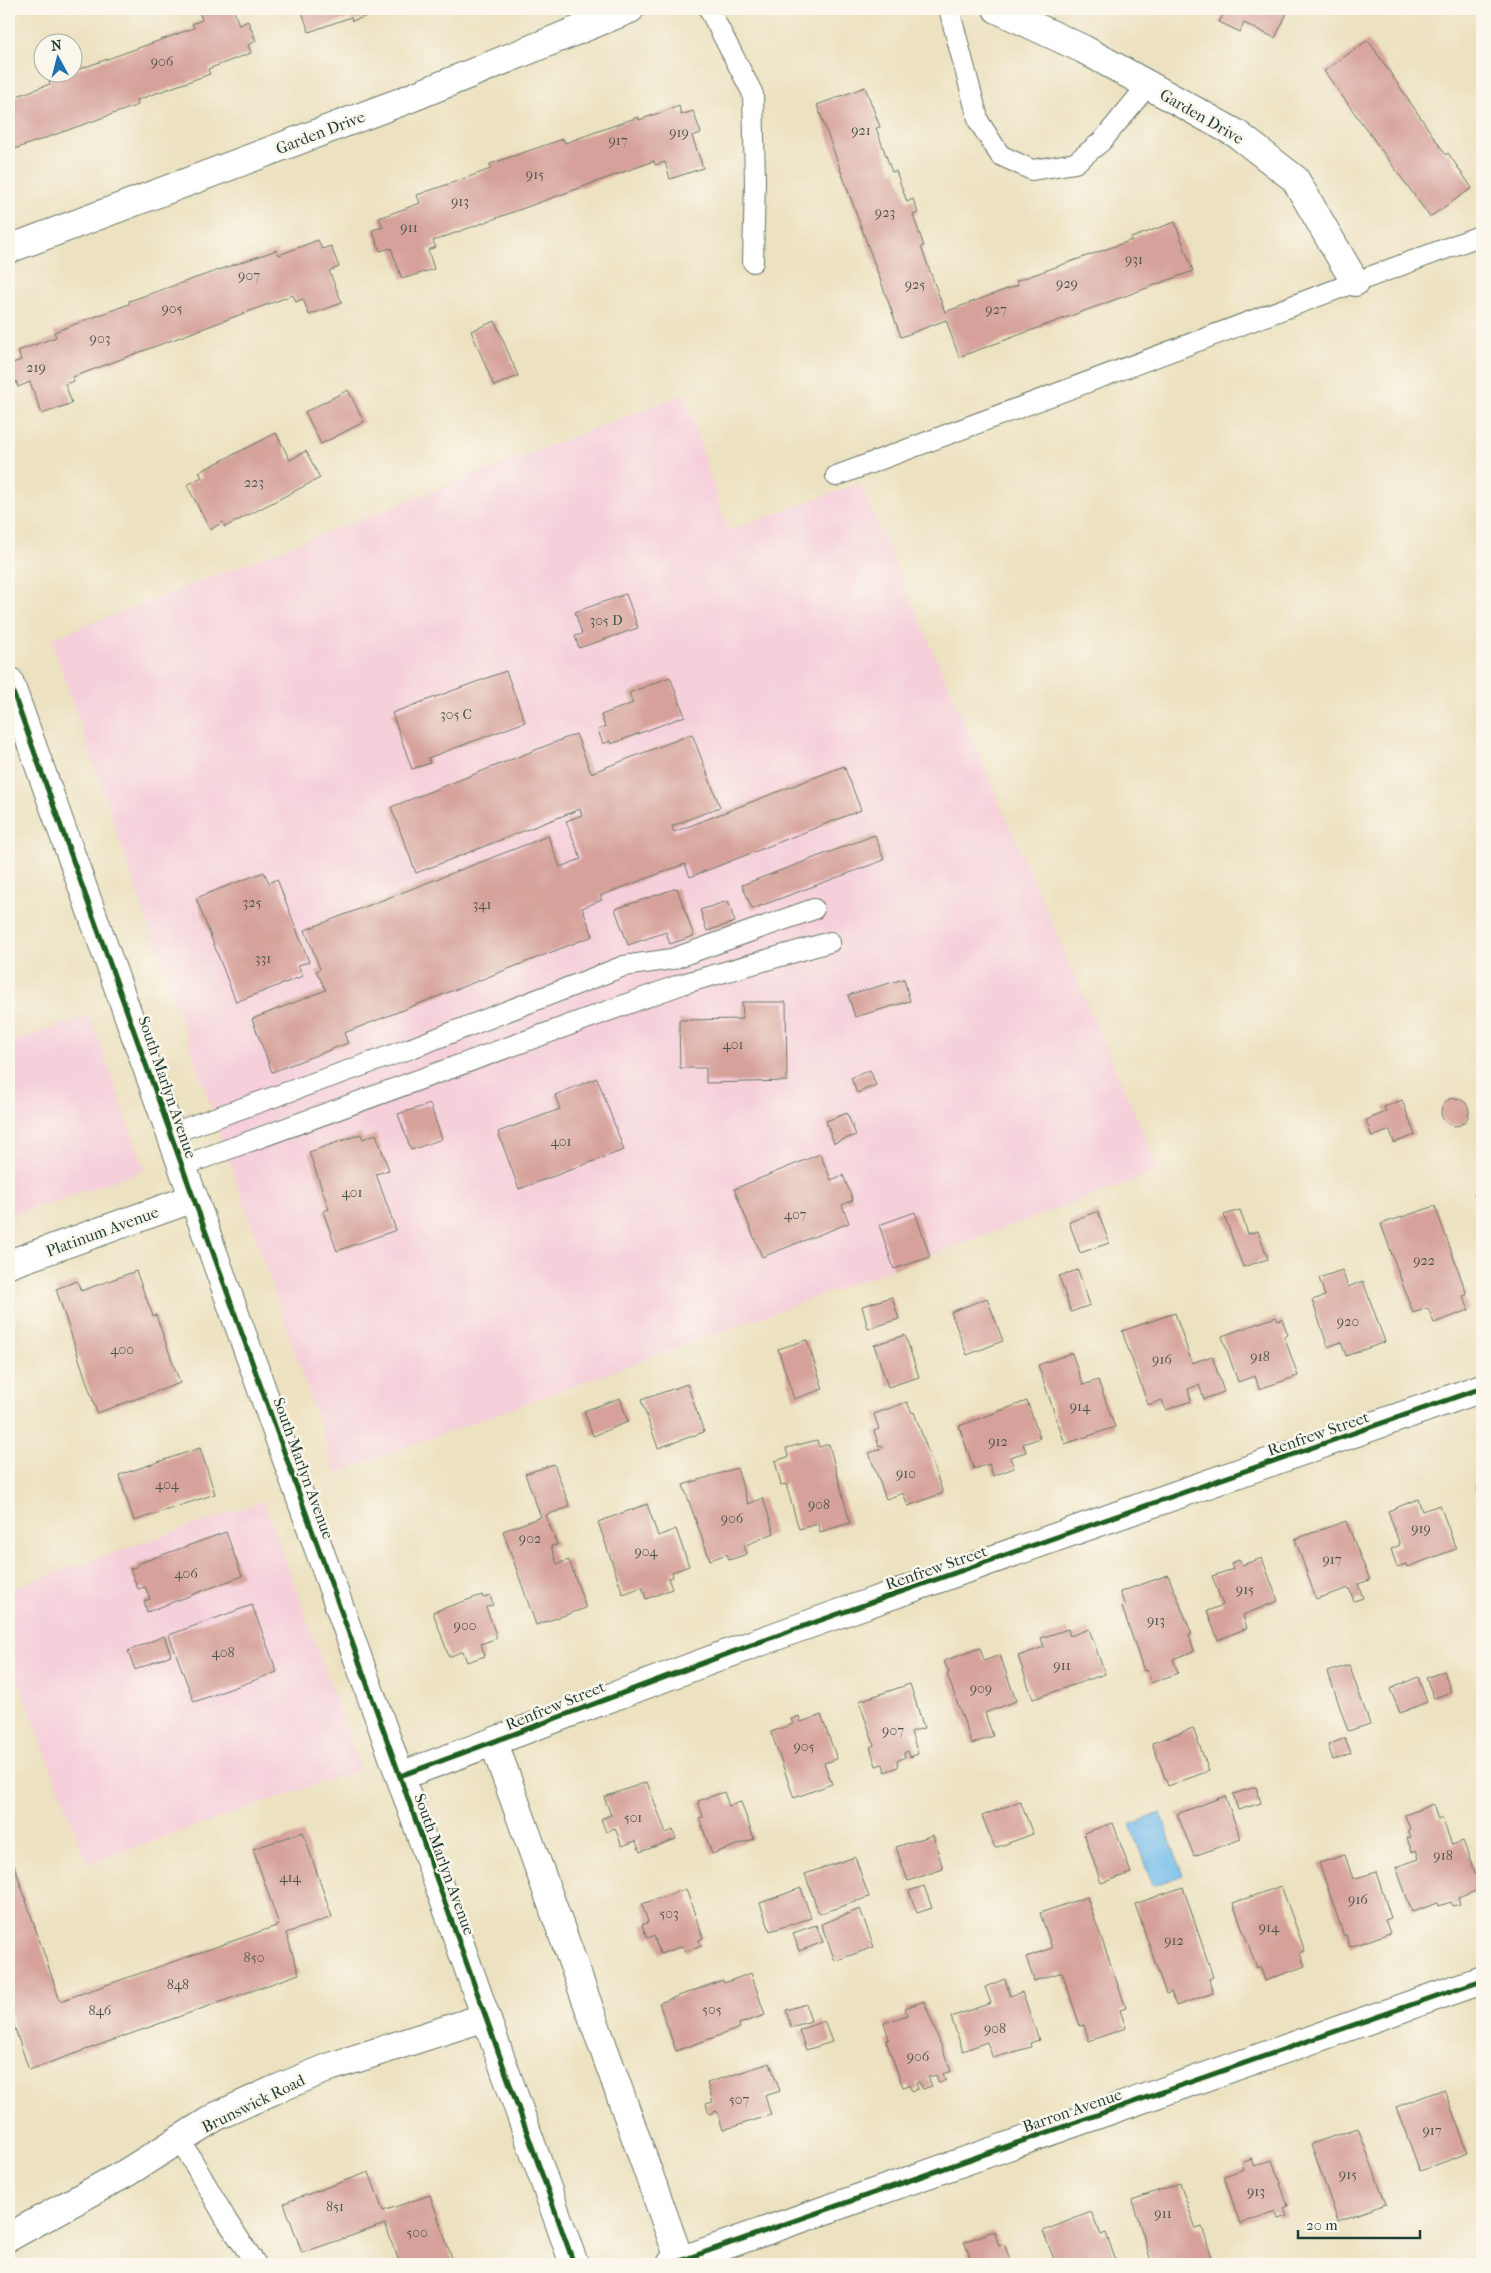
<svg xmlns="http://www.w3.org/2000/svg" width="1491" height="2273" viewBox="0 0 1491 2273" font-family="'IM FELL French Canon',serif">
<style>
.built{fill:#f5cfda}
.water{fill:#73bcec;stroke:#497c90}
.building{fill:#d5a19a}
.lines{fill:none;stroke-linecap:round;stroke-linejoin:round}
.service-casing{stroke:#677665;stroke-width:22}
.minor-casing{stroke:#677665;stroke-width:30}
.tertiary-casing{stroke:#677665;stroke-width:30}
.service{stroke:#fff;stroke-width:20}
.minor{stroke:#fff;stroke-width:28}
.tertiary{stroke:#fff;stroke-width:28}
.cycleway-casing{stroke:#fbf7ec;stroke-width:8}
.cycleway{stroke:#1b5e20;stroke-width:5}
.labels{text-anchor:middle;stroke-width:5;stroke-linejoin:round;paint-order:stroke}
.number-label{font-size:14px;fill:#4c564e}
.street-label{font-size:16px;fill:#1f3d34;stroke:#fbf7ec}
</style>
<rect width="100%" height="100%" fill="#fbf7ec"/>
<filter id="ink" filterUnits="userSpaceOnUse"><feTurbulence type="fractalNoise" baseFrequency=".02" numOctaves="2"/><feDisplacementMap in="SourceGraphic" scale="10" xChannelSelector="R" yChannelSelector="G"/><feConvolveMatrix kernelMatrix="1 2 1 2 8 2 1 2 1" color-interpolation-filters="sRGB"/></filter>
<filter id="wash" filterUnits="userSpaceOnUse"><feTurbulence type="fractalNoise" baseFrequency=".0096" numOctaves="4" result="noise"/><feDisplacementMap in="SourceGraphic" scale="20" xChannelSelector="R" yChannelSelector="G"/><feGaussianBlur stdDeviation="1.12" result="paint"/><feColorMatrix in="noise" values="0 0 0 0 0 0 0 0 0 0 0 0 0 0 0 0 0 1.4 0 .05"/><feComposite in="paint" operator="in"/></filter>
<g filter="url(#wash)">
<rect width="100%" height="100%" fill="#ece1c0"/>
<g class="built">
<polygon points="684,394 728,531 860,483 1160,1171 336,1473 51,639"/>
<polygon points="90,1015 145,1170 9,1217 9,1043"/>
<polygon points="264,1501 361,1769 87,1864 9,1655 9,1589"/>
</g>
<polygon class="water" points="1160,1813 1183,1875 1153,1886 1130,1825"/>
<g id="blocks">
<g class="building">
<polygon points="198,9 233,9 239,25 248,21 256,41 248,45 251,53 208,69 210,74 137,100 138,105 9,151 9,99 50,84 49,80 194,28 192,24 202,20"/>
<polygon points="301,9 387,9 352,21 351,17 309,32"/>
<polygon points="1215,9 1289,9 1275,38 1244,23 1240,32 1219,22 1224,13"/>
<polygon points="1368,40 1446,155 1448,153 1472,188 1430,217 1324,71"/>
<polygon points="865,87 880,127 876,128 892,172 896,171 907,202 913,199 918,213 913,215 924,246 921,247 945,312 1018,285 1016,281 1132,240 1131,238 1175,222 1193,271 959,357 946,320 901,337 817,105"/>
<polygon points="679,106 681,115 693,111 701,133 692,136 703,168 670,179 665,162 655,165 654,161 433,241 436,247 428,250 434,269 402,279 391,248 380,251 372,230 383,227 379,218 420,203 417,195 491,169 490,164 563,139 565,143 638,117 639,120"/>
<polygon points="318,240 322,249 331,246 339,267 329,271 342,303 309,315 303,299 296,302 293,295 73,377 74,381 65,384 72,403 42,414 30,382 18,387 10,364 21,360 18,351 56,337 54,332 129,304 129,301 277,250 279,255"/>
<polygon points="495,321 518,376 494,386 471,331"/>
<polygon points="348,390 364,422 321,444 305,412"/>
<polygon points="276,433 290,460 306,451 320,478 225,527 223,522 210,530 187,485 202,477 199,472"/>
<polygon points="626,594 638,628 579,648 575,636 582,634 575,612"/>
<polygon points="506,671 525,722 428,758 430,763 412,769 392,713"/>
<polygon points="670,677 685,716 611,744 610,741 603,744 598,730 605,727 601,715 633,703 629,693"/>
<polygon points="576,734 591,773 692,734 720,807 672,826 674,832 844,766 861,810 690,877 685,864 600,896 602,900 582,908 593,936 344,1033 348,1043 272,1072 252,1019 326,990 316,971 320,969 305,930 548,836 560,867 581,859 566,821 582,815 580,809 416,873 391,807"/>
<polygon points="875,835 884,860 752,909 742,885"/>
<polygon points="264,872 269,883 277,879 309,962 298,965 303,976 236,1002 196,898"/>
<polygon points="677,888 694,936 670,944 666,932 628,945 615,909"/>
<polygon points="728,901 735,922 707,931 700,910"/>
<polygon points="904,979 910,1001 855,1017 848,995"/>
<polygon points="742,1002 786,1002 787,1081 706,1083 706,1068 680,1068 679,1020 743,1019"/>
<polygon points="870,1070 876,1085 857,1093 851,1078"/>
<polygon points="597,1078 624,1150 519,1189 498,1132 560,1109 555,1095"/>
<circle cx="1455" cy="1112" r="14"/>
<polygon points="1402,1100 1415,1135 1394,1143 1390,1130 1372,1137 1366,1120 1386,1112 1384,1107"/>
<polygon points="430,1104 442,1139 411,1150 398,1114"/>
<polygon points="847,1113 856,1135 834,1143 826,1121"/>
<polygon points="361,1134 363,1139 376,1134 389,1170 376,1174 396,1230 337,1251 323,1211 329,1209 309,1152"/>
<polygon points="820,1154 831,1180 843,1175 853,1200 842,1205 849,1223 762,1257 734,1189"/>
<polygon points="1482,1191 1482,1230 1476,1213 1481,1210 1474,1194"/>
<polygon points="1435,1206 1467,1295 1463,1296 1469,1310 1434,1323 1428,1308 1413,1313 1381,1224"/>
<polygon points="1240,1210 1248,1234 1258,1231 1268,1259 1243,1267 1224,1215"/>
<polygon points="1098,1211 1109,1243 1080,1253 1069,1222"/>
<polygon points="915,1212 930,1257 894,1269 879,1225"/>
<polygon points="1078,1270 1090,1305 1071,1312 1059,1276"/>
<polygon points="1342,1270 1348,1287 1363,1281 1385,1342 1346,1356 1341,1342 1328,1347 1312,1300 1325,1296 1319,1278"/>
<polygon points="136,1271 153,1316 156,1315 180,1383 97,1413 56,1289 77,1281 81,1291"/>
<polygon points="892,1297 899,1319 868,1329 862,1306"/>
<polygon points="987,1298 1003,1341 967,1355 951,1312"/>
<polygon points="1175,1313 1192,1363 1212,1356 1224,1392 1204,1399 1199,1385 1188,1389 1191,1401 1166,1410 1162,1400 1148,1405 1122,1331"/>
<polygon points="1276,1317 1278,1321 1282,1319 1288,1335 1284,1336 1298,1376 1259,1389 1255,1376 1238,1382 1222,1336"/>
<polygon points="905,1335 919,1377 888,1387 874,1345"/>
<polygon points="807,1340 823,1389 794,1399 778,1349"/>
<polygon points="1072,1353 1083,1385 1098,1380 1115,1427 1065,1444 1038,1365"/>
<polygon points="687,1384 704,1432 658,1448 641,1400"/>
<polygon points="620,1398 628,1422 593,1436 584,1411"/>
<polygon points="1027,1401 1040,1438 1023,1444 1026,1452 1010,1457 1014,1468 993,1476 989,1464 974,1469 959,1426"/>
<polygon points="907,1402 912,1413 914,1412 943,1493 908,1506 903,1493 886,1499 869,1453 884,1448 882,1445 879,1446 874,1431 879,1429 874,1414"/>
<polygon points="817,1440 819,1447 829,1444 850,1523 820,1532 818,1524 799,1529 786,1484 781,1485 775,1461 788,1457 786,1448"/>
<polygon points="200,1448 215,1494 134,1521 119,1475"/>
<polygon points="554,1464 570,1507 546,1515 557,1545 551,1546 557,1564 569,1560 586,1608 536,1625 503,1531 541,1517 525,1474"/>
<polygon points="737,1468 748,1504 763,1498 774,1533 744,1546 747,1554 729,1560 727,1554 710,1560 683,1485"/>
<polygon points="1482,1486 1482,1503 1477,1488"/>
<polygon points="1418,1499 1422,1511 1440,1505 1456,1549 1407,1567 1406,1564 1397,1567 1391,1549 1400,1545 1388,1511"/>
<polygon points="647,1504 658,1536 676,1529 689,1566 672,1572 673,1577 668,1578 672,1589 646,1599 642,1587 623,1594 598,1522"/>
<polygon points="1346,1521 1370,1580 1358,1584 1363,1598 1354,1601 1349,1588 1316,1599 1295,1539"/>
<polygon points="226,1532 242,1576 147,1612 144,1601 150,1599 145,1587 138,1589 130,1569 138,1566 137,1564"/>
<polygon points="1262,1558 1278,1601 1243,1615 1247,1628 1218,1640 1207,1611 1223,1605 1212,1576 1233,1569 1231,1563 1239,1560 1242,1565"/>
<polygon points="1168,1575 1192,1634 1189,1635 1194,1651 1173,1659 1178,1673 1151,1683 1147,1670 1144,1671 1122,1607 1125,1606 1120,1592"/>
<polygon points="482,1595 483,1598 490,1595 493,1605 486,1607 497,1638 481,1644 485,1656 467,1662 463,1651 449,1657 433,1612"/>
<polygon points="252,1605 277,1672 194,1702 169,1635"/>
<polygon points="1068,1629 1070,1636 1089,1629 1105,1674 1033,1699 1018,1656 1044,1647 1041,1638"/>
<polygon points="164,1636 171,1655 135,1670 128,1651"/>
<polygon points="980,1648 984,1661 1000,1655 1016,1701 985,1713 993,1736 972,1744 947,1674 949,1673 944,1661"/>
<polygon points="1349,1665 1370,1724 1348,1731 1328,1672"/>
<polygon points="1444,1671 1451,1692 1434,1698 1426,1678"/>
<polygon points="1418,1677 1427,1702 1400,1713 1390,1689"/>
<polygon points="910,1684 924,1728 911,1732 918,1754 910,1757 908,1751 904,1753 905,1757 897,1761 898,1767 885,1772 883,1764 876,1766 870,1747 874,1745 859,1701"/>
<polygon points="821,1715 837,1759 824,1763 832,1784 794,1798 771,1732 793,1724 791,1719 799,1716 801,1722"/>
<polygon points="1193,1728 1209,1771 1168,1786 1152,1743"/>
<polygon points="1345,1738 1351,1753 1333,1760 1328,1745"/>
<polygon points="647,1782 666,1833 673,1830 676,1839 640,1852 636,1841 622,1846 615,1828 606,1832 601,1819 611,1815 604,1797"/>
<polygon points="1256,1787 1261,1803 1238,1810 1233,1794"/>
<polygon points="724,1792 729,1806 741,1802 754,1839 712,1854 699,1818 703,1817 698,1801"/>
<polygon points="1225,1796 1241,1839 1194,1856 1177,1814"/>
<polygon points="1020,1801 1033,1834 995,1848 982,1816"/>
<polygon points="1433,1804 1438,1820 1442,1818 1452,1845 1463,1841 1481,1889 1458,1898 1460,1904 1453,1906 1451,1902 1439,1906 1438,1903 1412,1912 1396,1867 1419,1859 1416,1850 1412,1852 1407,1838 1411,1837 1408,1830 1410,1829 1405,1815"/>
<polygon points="1113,1823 1131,1873 1101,1883 1084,1833"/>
<polygon points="303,1832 332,1917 286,1933 299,1974 29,2070 9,2011 9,1864 13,1862 60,2001 279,1925 253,1849"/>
<polygon points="933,1835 943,1869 908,1881 896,1847"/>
<polygon points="1345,1855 1353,1879 1376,1872 1391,1918 1385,1920 1390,1933 1350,1947 1346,1935 1344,1936 1319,1863"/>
<polygon points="855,1857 869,1897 819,1914 805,1874"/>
<polygon points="924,1886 932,1908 917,1913 909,1891"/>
<polygon points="1281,1886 1305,1951 1300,1953 1305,1966 1265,1981 1260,1966 1257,1968 1233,1903"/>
<polygon points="1183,1887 1213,1977 1209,1979 1213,1993 1176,2006 1171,1992 1166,1994 1135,1904"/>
<polygon points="801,1888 811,1918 770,1931 760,1903"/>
<polygon points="686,1889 703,1938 699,1940 701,1946 685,1952 683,1946 660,1954 654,1936 647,1938 642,1925 648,1922 642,1904"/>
<polygon points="1087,1897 1126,2008 1120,2010 1126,2028 1089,2041 1084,2025 1080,2026 1062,1972 1034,1981 1026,1957 1052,1948 1040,1913"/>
<polygon points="860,1909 874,1947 835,1961 821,1924"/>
<polygon points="816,1925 823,1942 799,1951 793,1933"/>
<polygon points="751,1973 765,2015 739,2024 740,2028 676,2051 659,2003 723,1980 724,1983"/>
<polygon points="1005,1979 1010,1996 1022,1992 1039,2040 1030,2043 1031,2047 993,2058 987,2042 963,2051 951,2017 991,2003 985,1987"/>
<polygon points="924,2001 951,2071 943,2074 946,2080 939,2083 936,2075 928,2077 932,2086 923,2089 919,2082 916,2083 918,2089 912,2091 909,2085 903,2087 886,2041 889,2039 884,2023 907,2015 905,2008"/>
<polygon points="806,2004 811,2021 791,2027 786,2010"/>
<polygon points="824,2021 832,2042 806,2050 799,2030"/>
<polygon points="770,2063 780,2091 765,2096 771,2115 723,2130 717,2111 709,2114 706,2104 713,2102 707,2083"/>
<polygon points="1444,2089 1468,2153 1420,2171 1396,2107"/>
<polygon points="1358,2128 1386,2204 1338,2221 1311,2144"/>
<polygon points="1252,2159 1255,2166 1272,2160 1288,2206 1284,2208 1287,2216 1278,2219 1275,2211 1240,2224 1224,2176 1244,2169 1242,2163"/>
<polygon points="369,2172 383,2211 430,2195 454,2264 400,2264 385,2224 302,2253 284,2203"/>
<polygon points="1180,2183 1196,2229 1202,2227 1214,2264 1152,2264 1132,2200"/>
<polygon points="1091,2212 1101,2235 1106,2233 1117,2264 1056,2264 1043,2231"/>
<polygon points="994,2231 999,2246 1004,2244 1012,2264 957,2264 956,2262 970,2257 964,2242"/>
</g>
</g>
</g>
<g filter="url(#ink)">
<use href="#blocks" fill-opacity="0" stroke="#677665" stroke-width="1"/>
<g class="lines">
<defs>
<g id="service">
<polyline points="709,9 753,94 755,182 753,262"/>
<polyline points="949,9 979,122 1000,155 1032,170 1075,163 1102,141 1148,85"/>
<polyline points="836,476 1482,235"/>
<polyline points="172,1133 409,1049 624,966 672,959 814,909"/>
<polyline points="182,1166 682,984 830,942"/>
<polyline points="180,2139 227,2221 256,2264"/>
</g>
<g id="minor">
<polyline points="997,9 1083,49 1237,134 1295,179 1355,282"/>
<polyline points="9,249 403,101 630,9"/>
<polyline points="9,1264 194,1198"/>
<polyline points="494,1743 680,2261"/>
<path d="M400 1776C530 1729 660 1678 790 1631 1020 1549 1252 1469 1482 1388"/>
<polyline points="9,2237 126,2173 217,2116 272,2091 330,2067 486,2017"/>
<polyline points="671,2264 1482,1980"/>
</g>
<polyline id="tertiary" points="9,681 574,2264"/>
</defs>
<use href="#service" class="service-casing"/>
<use href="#minor" class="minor-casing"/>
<use href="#tertiary" class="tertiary-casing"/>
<use href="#service" class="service"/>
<use href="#minor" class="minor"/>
<use href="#tertiary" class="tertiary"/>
<defs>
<g id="cycleway">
<polyline points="9,681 574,2264"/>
<path d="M400 1776C530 1729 660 1678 790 1631 1020 1549 1252 1469 1482 1388"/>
<polyline points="671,2264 1482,1980"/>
</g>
</defs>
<use href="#cycleway" class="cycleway-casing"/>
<use href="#cycleway" class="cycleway"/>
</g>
</g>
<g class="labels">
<g class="number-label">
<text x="162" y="66">906</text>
<text x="861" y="135">921</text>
<text x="679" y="137">919</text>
<text x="618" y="145">917</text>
<text x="535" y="179">915</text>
<text x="460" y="206">913</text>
<text x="885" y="217">923</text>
<text x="409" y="232">911</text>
<text x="1134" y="264">931</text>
<text x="249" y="280">907</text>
<text x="1067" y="288">929</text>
<text x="915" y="289">925</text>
<text x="172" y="313">905</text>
<text x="996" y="314">927</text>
<text x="100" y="343">903</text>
<text x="36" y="372">219</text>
<text x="254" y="487">223</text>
<text x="606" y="625">305 D</text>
<text x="456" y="719">305 C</text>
<text x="252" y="907">325</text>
<text x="482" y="909">341</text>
<text x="263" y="963">331</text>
<text x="733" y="1049">401</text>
<text x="561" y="1146">401</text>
<text x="352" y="1197">401</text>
<text x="795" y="1219">407</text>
<text x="1424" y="1265">922</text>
<text x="1348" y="1326">920</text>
<text x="122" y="1354">400</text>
<text x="1260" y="1361">918</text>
<text x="1162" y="1364">916</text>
<text x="1080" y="1411">914</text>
<text x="998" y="1446">912</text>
<text x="906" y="1478">910</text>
<text x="167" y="1489">404</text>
<text x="819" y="1509">908</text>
<text x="732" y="1523">906</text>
<text x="1421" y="1533">919</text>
<text x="530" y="1543">902</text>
<text x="646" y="1556">904</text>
<text x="1332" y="1564">917</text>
<text x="186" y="1578">406</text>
<text x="1245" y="1594">915</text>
<text x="1156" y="1625">913</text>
<text x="465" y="1630">900</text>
<text x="223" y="1657">408</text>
<text x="1062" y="1670">911</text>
<text x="981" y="1693">909</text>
<text x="893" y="1735">907</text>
<text x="804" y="1751">905</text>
<text x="633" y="1822">501</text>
<text x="1443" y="1860">918</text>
<text x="290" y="1882">414</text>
<text x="1358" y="1904">916</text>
<text x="669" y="1918">503</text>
<text x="1269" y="1932">914</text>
<text x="1174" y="1945">912</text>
<text x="254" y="1962">850</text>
<text x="178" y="1989">848</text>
<text x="712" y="2014">505</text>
<text x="100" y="2015">846</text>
<text x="995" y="2033">908</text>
<text x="918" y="2061">906</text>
<text x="739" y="2104">507</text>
<text x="1432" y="2135">917</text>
<text x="1348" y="2179">915</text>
<text x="1256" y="2196">913</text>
<text x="335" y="2211">851</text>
<text x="1163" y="2218">911</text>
<text x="417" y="2237">500</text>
</g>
<g class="street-label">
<text transform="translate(1202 116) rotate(30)" y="6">Garden Drive</text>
<text transform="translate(320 132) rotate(-21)" y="6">Garden Drive</text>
<text transform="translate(168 1087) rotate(71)" y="6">South Marlyn Avenue</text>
<text transform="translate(102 1231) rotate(-20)" y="6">Platinum Avenue</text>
<text transform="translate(1318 1433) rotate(-19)" y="6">Renfrew Street</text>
<text transform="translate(304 1468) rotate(70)" y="6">South Marlyn Avenue</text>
<text transform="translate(936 1567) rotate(-19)" y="6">Renfrew Street</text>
<text transform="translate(555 1705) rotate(-22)" y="6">Renfrew Street</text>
<text transform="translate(445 1864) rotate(70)" y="6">South Marlyn Avenue</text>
<text transform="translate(253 2103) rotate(-26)" y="6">Brunswick Road</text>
<text transform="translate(1072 2110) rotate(-19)" y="6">Barron Avenue</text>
</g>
</g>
<rect width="1491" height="2273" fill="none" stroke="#fbf7ec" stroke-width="30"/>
<g transform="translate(58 58) rotate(353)"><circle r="24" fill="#fbf7ec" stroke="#a3ada2"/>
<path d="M0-4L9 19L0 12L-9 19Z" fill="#1f6fb2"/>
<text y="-8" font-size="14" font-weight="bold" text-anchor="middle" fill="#1f3d34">N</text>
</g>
<path d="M1298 2230v8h122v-8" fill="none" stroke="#1f3d34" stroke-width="2.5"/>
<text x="1306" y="2230" font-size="15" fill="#1f3d34" stroke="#fbf7ec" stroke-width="4" paint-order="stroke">20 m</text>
</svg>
